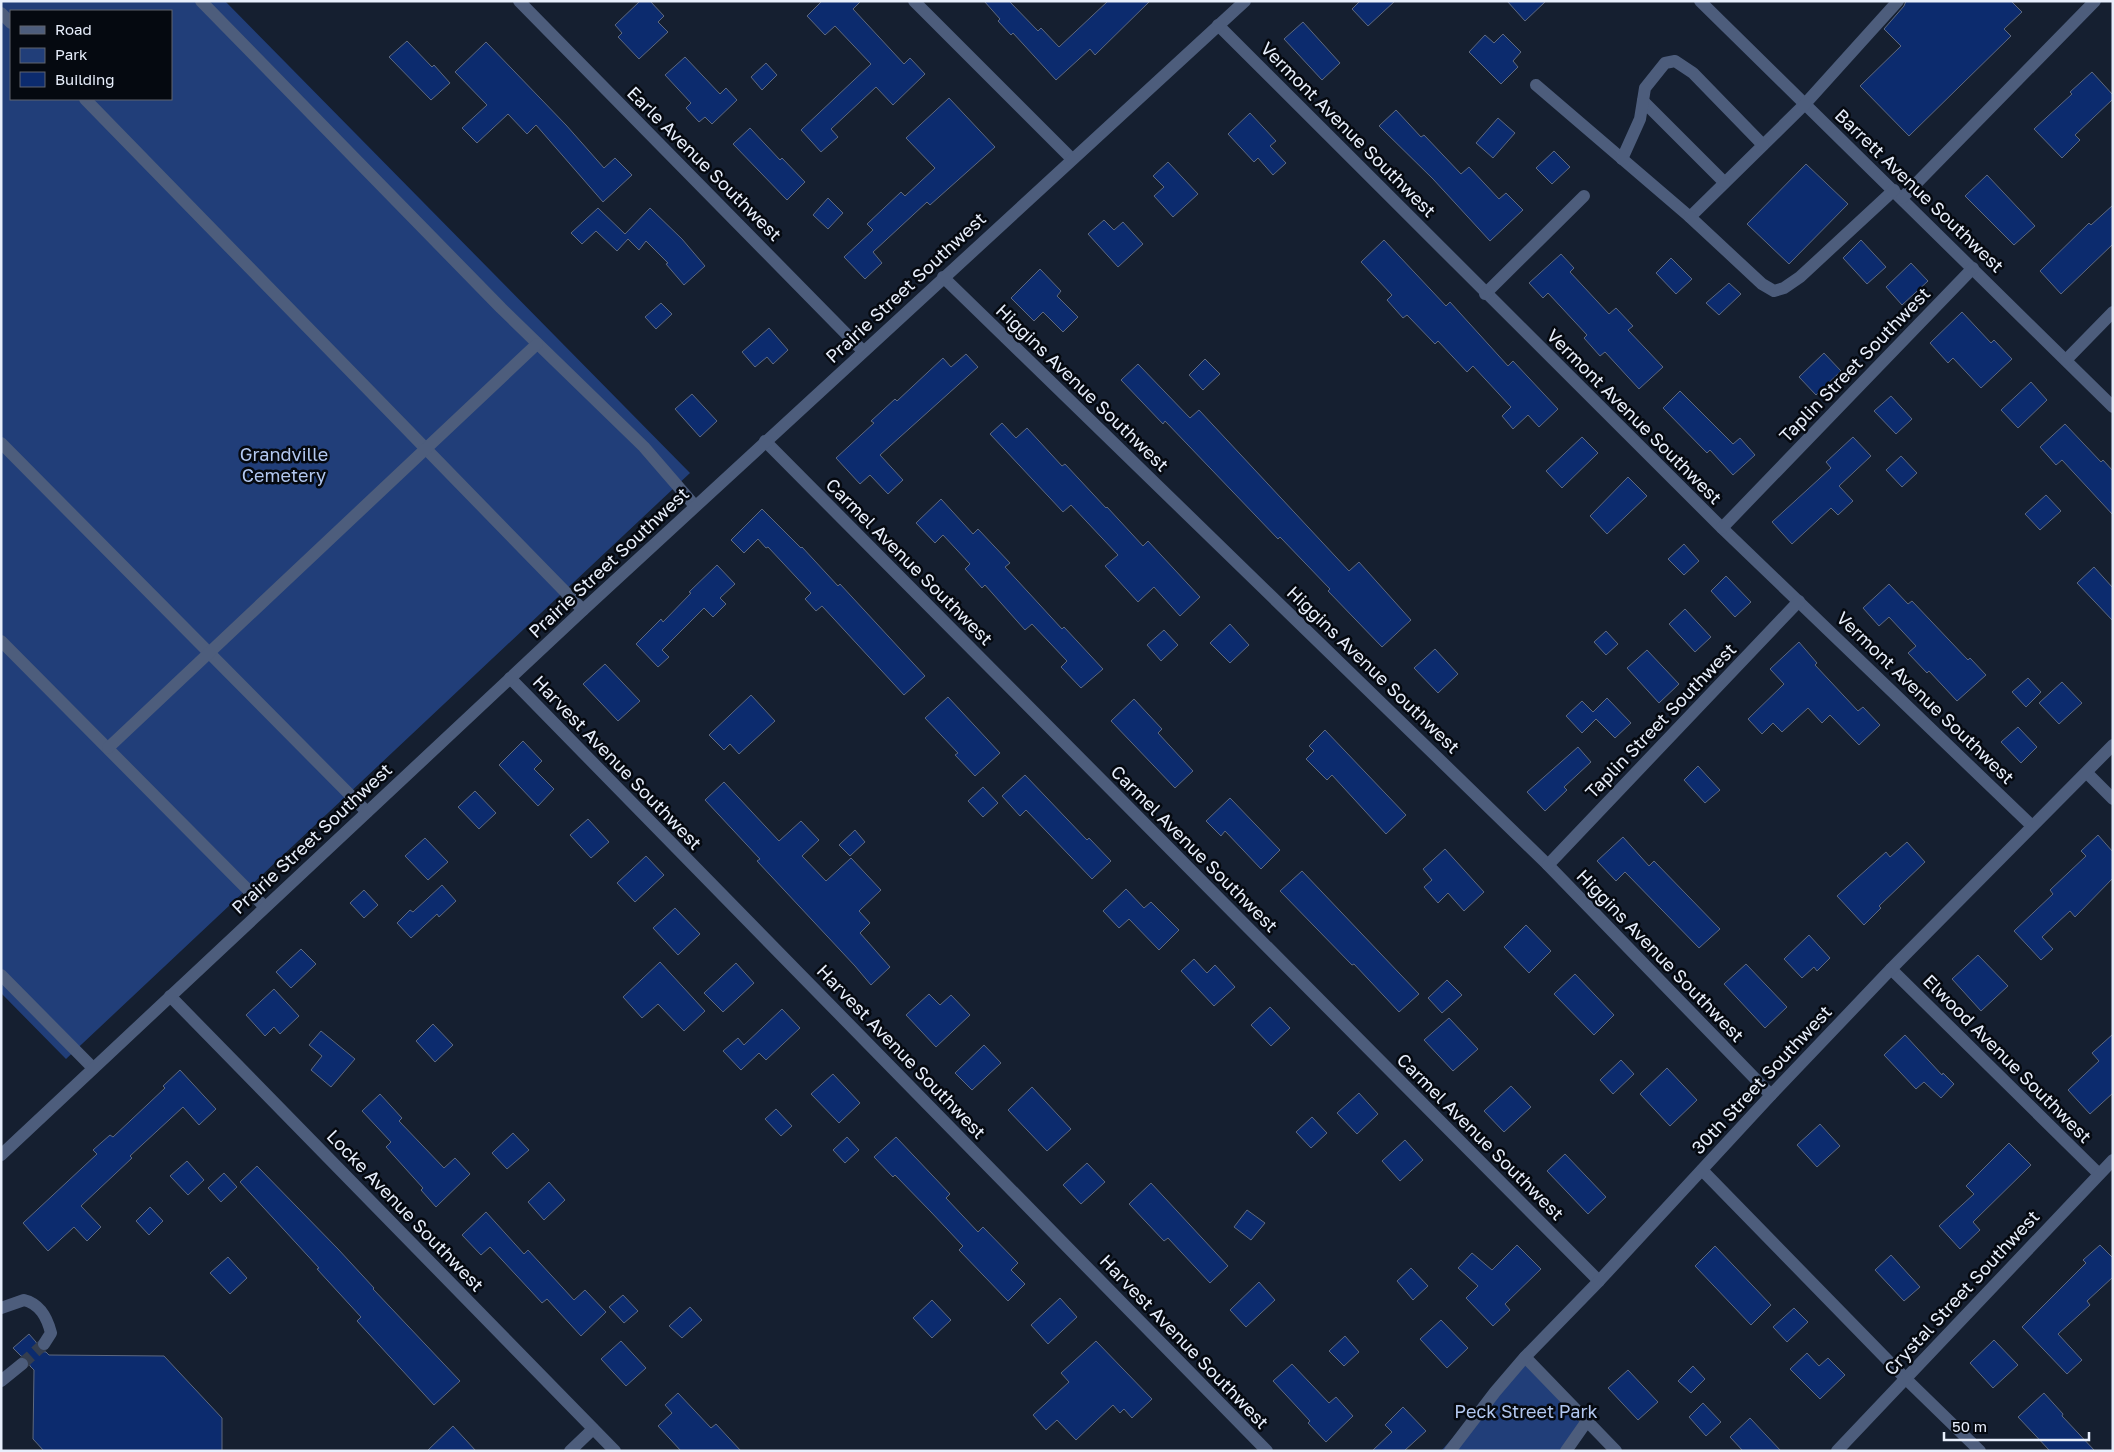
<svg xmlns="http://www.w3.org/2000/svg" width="2114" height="1452" viewBox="0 0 2114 1452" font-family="'Golos Text',sans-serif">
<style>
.green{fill:#213e79;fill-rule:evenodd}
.building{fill:#0c2b6e;stroke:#5e697f}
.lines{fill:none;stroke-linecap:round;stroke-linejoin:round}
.minor-tunnel{stroke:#353e4f;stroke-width:12;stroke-dasharray:12 6;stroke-linecap:butt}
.minor{stroke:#4d5d7c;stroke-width:12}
.labels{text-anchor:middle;stroke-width:5;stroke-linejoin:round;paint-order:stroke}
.street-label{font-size:18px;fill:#e8effc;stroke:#050910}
.park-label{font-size:18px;fill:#b3c8f0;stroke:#050910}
</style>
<rect width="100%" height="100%" fill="#151f30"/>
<g class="green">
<path d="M1 1H225L690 473 66 1059 1 993ZM11 11H171V99H11Z"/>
<polygon points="1525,1357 1587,1421 1569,1451 1441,1451"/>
</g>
<g class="building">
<polygon points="640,1 650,1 664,16 658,22 668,32 639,59 618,37 622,33 615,25"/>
<polygon points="822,1 861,1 853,9 904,64 910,58 925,74 893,105 876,87 831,129 838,137 821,152 801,130 871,64 835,26 825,35 807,16"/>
<polygon points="984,1 1009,1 1038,31 1041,28 1059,47 1108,1 1150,1 1095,55 1090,49 1056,80 1013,33 1011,35 998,21 1000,19"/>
<polygon points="1360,1 1395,1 1368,26 1352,9"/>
<polygon points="1507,1 1546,1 1525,21"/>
<polygon points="1906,1 2011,1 2022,12 2004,29 2011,36 1909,136 1860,86 1901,46 1884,29 1904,6"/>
<polygon points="1303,22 1340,63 1322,80 1284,39"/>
<polygon points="1503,34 1521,52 1513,61 1518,67 1501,84 1469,52 1485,35 1494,43"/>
<polygon points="407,41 432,67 434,65 450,83 431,100 389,57"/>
<polygon points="486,42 566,125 604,168 615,158 632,175 603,202 536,125 527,134 508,114 477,143 462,128 487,105 455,72"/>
<polygon points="685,57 720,94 726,88 737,100 712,124 705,117 699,122 686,108 691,103 665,75"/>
<polygon points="766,63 777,75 762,90 751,77"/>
<polygon points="2092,72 2113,95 2113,99 2075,135 2080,140 2062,158 2034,129 2072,94 2070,92"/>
<polygon points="949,98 995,147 930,205 927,202 873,252 882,263 865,279 844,257 873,230 867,224 901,192 905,196 935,168 906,138"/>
<polygon points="1396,110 1421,137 1424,135 1461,174 1469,167 1499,199 1506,193 1523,210 1490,241 1433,179 1379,126"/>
<polygon points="1250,113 1276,141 1270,146 1286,163 1273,175 1258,158 1254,162 1228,134"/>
<polygon points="1498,118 1515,133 1493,158 1476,143"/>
<polygon points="750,128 780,160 782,158 805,182 787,200 733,144"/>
<polygon points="1554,151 1570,167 1552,184 1536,168"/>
<polygon points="1168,162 1198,194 1173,217 1154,196 1164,187 1153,176"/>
<polygon points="1806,164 1848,204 1789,264 1747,224"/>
<polygon points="1987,175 2035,226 2014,245 1965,196"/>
<polygon points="828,198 843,213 828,229 813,215"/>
<polygon points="2113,205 2113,244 2061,294 2040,271 2089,223 2091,225"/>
<polygon points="598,208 625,234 650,208 682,239 705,266 684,285 666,264 668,263 646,241 639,250 628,239 617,251 596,231 582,244 571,233"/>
<polygon points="1104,220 1114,230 1123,222 1143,244 1118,267 1088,234"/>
<polygon points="1384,240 1446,306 1450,302 1508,366 1513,361 1558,409 1539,427 1528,415 1513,429 1502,416 1511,407 1473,366 1467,372 1438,341 1435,344 1407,315 1403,318 1387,300 1392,295 1361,262"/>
<polygon points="1861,240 1886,267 1867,284 1843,258"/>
<polygon points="1561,254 1574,268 1570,272 1609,314 1616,308 1633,326 1628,330 1663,367 1639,389 1605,352 1600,356 1584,338 1587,335 1548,293 1543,298 1529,283"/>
<polygon points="1671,258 1692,279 1676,294 1656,273"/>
<polygon points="1911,263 1928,281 1902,305 1886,287"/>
<polygon points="1040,269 1061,291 1057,296 1078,317 1063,332 1043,312 1034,321 1011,298"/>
<polygon points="1729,283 1741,294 1719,315 1706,303"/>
<polygon points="661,303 672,314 656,329 645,317"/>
<polygon points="1962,312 1991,343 1994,340 2012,359 1981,388 1953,358 1948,363 1930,343"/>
<polygon points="769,328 788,350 773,364 767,357 755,367 742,352"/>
<polygon points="1824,353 1841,371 1816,395 1799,377"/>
<polygon points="966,354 978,367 880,455 903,480 888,494 870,475 860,484 836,458 874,423 871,421 895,399 897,401 943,358 951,367"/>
<polygon points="1205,359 1220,374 1203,390 1189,375"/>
<polygon points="1138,364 1190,418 1199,410 1349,571 1359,562 1411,620 1382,647 1328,591 1330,589 1280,537 1278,539 1165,421 1163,424 1121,380"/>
<polygon points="2031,382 2047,400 2018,428 2001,410"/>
<polygon points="1680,391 1733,444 1740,438 1755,455 1733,475 1710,450 1707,453 1663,408"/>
<polygon points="692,394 717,421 700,437 675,409"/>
<polygon points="1891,396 1912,419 1896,434 1874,411"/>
<polygon points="1002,423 1016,438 1027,428 1062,466 1065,464 1106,508 1107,507 1143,546 1148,541 1200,597 1180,616 1154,587 1138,602 1105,566 1118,555 1071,505 1063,512 990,434"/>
<polygon points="2065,424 2101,462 2103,460 2113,471 2113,515 2062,460 2056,465 2040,447"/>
<polygon points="1582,437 1598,453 1562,488 1546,471"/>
<polygon points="1853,437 1871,456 1839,486 1853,501 1838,515 1831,508 1792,544 1772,522 1831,468 1826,462"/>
<polygon points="1901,456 1917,473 1902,487 1886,470"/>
<polygon points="1628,477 1647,496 1607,534 1590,516"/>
<polygon points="2046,495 2061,511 2040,530 2025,514"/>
<polygon points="941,499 973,534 978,529 1010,563 1005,567 1062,629 1064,627 1103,669 1081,688 1061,667 1067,661 1032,624 1025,630 985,585 982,588 965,569 970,564 943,535 935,543 916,523"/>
<polygon points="762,509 801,548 802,547 838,586 840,584 925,676 904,695 822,606 816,611 805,599 811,593 768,547 766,548 758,539 744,553 731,540"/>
<polygon points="1684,544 1699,561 1684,575 1668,559"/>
<polygon points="717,565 735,584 720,598 726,604 713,617 704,608 662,650 669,657 658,667 636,644 661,619 663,622 691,593 689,592"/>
<polygon points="2094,567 2113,588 2113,621 2077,583"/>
<polygon points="1726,576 1751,602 1735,617 1711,591"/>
<polygon points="1889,584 1908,604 1912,601 1968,660 1970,658 1986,675 1957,701 1929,671 1927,673 1908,653 1916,646 1889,617 1879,626 1863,608"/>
<polygon points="1685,609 1711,637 1695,652 1669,624"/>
<polygon points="1230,624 1249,645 1230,663 1210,643"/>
<polygon points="1164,630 1178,645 1161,661 1147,645"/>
<polygon points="1606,631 1618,644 1606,655 1594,642"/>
<polygon points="1799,642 1817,663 1815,665 1858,711 1863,707 1880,725 1859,745 1830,715 1822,723 1808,708 1782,732 1773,723 1762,734 1748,719 1784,684 1770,669"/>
<polygon points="1435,649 1458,674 1438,693 1414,668"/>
<polygon points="1647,650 1679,684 1659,703 1627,668"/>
<polygon points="605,664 640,701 618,721 583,684"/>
<polygon points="2028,678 2041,692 2026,707 2012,692"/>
<polygon points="2062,682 2082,703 2059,724 2039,703"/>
<polygon points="751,695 775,721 739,754 730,744 724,750 709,735"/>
<polygon points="948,697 1000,753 975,776 955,755 958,753 925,718"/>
<polygon points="1607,698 1631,723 1615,738 1596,719 1582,733 1566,716 1582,701 1593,712"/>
<polygon points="1134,699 1162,729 1158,733 1193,771 1175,788 1111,721"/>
<polygon points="2018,727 2037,747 2021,763 2001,742"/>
<polygon points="1325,730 1406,815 1386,834 1332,775 1327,780 1306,759 1314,751 1309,746"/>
<polygon points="523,741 542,761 534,769 554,789 538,806 499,765"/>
<polygon points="1578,747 1591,762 1564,787 1567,790 1545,811 1527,792"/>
<polygon points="1698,766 1720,790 1705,803 1684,780"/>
<polygon points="1025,775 1087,840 1089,838 1111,861 1092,879 1026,810 1020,816 1002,796"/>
<polygon points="724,782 779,841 801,821 819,840 802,856 826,881 851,858 881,890 859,911 870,923 860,933 890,967 871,985 855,966 757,861 760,859 705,800"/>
<polygon points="983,787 998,803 983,817 968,801"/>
<polygon points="475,791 496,813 479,829 458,807"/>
<polygon points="1230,798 1280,850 1261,869 1225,831 1221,836 1206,821"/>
<polygon points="588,819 609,842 591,858 570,835"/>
<polygon points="855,830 865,842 850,856 839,845"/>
<polygon points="2098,835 2113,852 2113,878 2075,917 2070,911 2042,937 2053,949 2041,960 2014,931 2053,894 2050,890 2086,856 2081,851"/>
<polygon points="1623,837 1649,866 1654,861 1720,929 1699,948 1625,872 1616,881 1597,861"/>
<polygon points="425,838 448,862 428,880 405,856"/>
<polygon points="1907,842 1925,862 1879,906 1881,908 1864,925 1837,896 1886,852 1890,857"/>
<polygon points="1445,849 1484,892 1464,911 1448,893 1438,903 1424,887 1432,880 1423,869"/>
<polygon points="646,856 664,875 635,902 617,883"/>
<polygon points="1302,871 1419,994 1399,1012 1354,964 1352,965 1280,891"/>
<polygon points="442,885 456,901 439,917 437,914 411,938 397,923 410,910 413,912"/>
<polygon points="1126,889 1144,908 1151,902 1179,930 1159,950 1129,919 1119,928 1103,911"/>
<polygon points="364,890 378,905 364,918 350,903"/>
<polygon points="675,908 700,934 678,955 653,928"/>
<polygon points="1526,925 1551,951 1529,973 1504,947"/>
<polygon points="1809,935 1830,958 1817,971 1814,967 1802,978 1784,959"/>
<polygon points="301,949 316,964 291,988 276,972"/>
<polygon points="1978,955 2008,986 1981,1011 1952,979"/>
<polygon points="1194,959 1207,973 1215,965 1235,987 1214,1006 1181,971"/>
<polygon points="660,962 705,1011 684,1031 658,1004 642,1018 623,997"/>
<polygon points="736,963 754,983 723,1012 704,993"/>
<polygon points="1746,964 1787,1007 1765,1028 1724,984"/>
<polygon points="1575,974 1614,1015 1594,1035 1554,994"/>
<polygon points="1447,980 1462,995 1442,1013 1428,998"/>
<polygon points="274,989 299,1016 280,1034 274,1027 265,1036 246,1015"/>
<polygon points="929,994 940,1005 951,995 970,1015 936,1047 906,1015"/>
<polygon points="1270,1007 1290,1028 1271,1046 1251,1025"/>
<polygon points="782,1009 800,1028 766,1060 759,1053 741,1070 723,1051 738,1038 744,1045"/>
<polygon points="1449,1018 1478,1049 1453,1071 1424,1040"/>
<polygon points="433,1024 453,1045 435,1062 416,1041"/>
<polygon points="321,1031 355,1059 331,1087 311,1070 322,1056 309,1045"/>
<polygon points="2113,1034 2113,1093 2090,1114 2068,1090 2099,1061 2092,1053"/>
<polygon points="1905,1035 1942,1075 1943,1073 1954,1084 1941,1098 1924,1082 1916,1089 1884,1055"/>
<polygon points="984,1045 1001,1063 972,1090 955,1073"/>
<polygon points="1621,1060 1634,1074 1613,1094 1600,1080"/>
<polygon points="1667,1068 1697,1100 1670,1126 1640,1094"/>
<polygon points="180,1070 216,1109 199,1125 183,1107 130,1156 132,1158 81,1206 101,1227 87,1241 74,1227 48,1251 23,1223 97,1154 93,1150 110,1135 113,1137 165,1088 163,1086"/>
<polygon points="833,1074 860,1103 839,1123 811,1094"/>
<polygon points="1511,1086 1531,1107 1504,1132 1484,1111"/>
<polygon points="1032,1087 1071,1129 1047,1151 1008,1110"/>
<polygon points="1359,1093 1378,1114 1357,1134 1337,1113"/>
<polygon points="380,1094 402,1118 399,1121 444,1168 455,1158 470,1174 436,1207 421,1190 423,1188 386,1147 391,1142 362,1111"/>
<polygon points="776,1109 792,1126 781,1136 765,1119"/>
<polygon points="1312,1117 1327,1133 1311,1148 1296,1132"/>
<polygon points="1820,1124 1840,1146 1817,1167 1797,1145"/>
<polygon points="513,1133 529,1150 507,1169 492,1153"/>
<polygon points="847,1137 859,1150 845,1163 833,1150"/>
<polygon points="896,1137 950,1194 946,1198 978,1232 983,1227 1018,1263 1011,1270 1025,1284 1008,1301 959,1250 963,1246 931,1212 895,1175 893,1177 874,1157"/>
<polygon points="1405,1140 1423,1160 1400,1181 1382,1161"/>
<polygon points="2009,1143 2031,1165 1973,1222 1980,1230 1960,1249 1939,1226 1974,1194 1966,1186"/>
<polygon points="1565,1154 1606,1197 1588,1214 1547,1171"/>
<polygon points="187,1161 204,1180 188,1195 170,1176"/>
<polygon points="1087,1163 1105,1182 1081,1204 1063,1185"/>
<polygon points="257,1166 338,1249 374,1288 373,1289 460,1381 434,1405 357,1321 361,1317 317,1269 319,1268 240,1182"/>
<polygon points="224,1173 237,1187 221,1202 208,1188"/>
<polygon points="549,1182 565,1200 544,1220 528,1202"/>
<polygon points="1151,1183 1228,1266 1210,1283 1168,1238 1164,1241 1129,1204"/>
<polygon points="150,1207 163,1221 149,1235 136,1221"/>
<polygon points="1247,1210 1265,1223 1251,1240 1234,1227"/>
<polygon points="486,1212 524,1254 528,1250 574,1300 585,1290 606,1312 581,1336 547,1299 542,1303 490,1247 481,1255 462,1235"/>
<polygon points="1517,1245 1541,1269 1505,1304 1510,1310 1493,1326 1466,1298 1478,1286 1458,1268 1472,1253 1492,1270"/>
<polygon points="2100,1245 2113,1258 2113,1277 2087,1301 2090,1305 2058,1334 2082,1360 2067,1374 2022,1327 2086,1263 2083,1260"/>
<polygon points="1715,1246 1771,1305 1751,1325 1695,1266"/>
<polygon points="1891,1255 1920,1287 1904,1301 1875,1270"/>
<polygon points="228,1257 247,1278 230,1294 210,1273"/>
<polygon points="1411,1268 1428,1286 1413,1300 1397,1281"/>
<polygon points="1259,1282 1275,1300 1246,1327 1230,1310"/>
<polygon points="623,1295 638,1311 624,1323 609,1307"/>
<polygon points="1060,1298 1077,1317 1048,1344 1031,1325"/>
<polygon points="932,1300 951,1320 932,1338 913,1318"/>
<polygon points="690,1307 702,1320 682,1338 669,1326"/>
<polygon points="1794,1308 1808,1322 1787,1342 1773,1327"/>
<polygon points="1441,1320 1468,1348 1447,1368 1420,1339"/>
<polygon points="29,1334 36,1342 39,1351 46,1352 49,1355 164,1356 222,1418 222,1451 44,1451 33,1439 34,1370 30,1366 28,1359 21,1356 13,1348"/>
<polygon points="1345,1336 1359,1352 1344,1366 1329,1351"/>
<polygon points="1994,1340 2018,1365 1993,1388 1970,1363"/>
<polygon points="621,1341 646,1368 626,1386 601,1359"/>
<polygon points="1096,1341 1152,1399 1132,1418 1124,1409 1120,1413 1113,1405 1076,1440 1057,1420 1046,1430 1033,1415 1069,1382 1061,1373"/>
<polygon points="1807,1353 1819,1366 1828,1358 1845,1375 1820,1399 1790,1369"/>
<polygon points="1292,1364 1329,1403 1336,1397 1353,1416 1326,1442 1308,1423 1310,1421 1273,1381"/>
<polygon points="1693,1366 1705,1379 1691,1393 1678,1381"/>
<polygon points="1628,1370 1658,1402 1638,1420 1608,1388"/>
<polygon points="678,1393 711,1428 716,1424 741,1451 681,1451 658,1426 672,1413 665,1405"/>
<polygon points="2044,1393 2063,1414 2062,1416 2095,1451 2050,1451 2018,1417"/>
<polygon points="1703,1403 1721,1422 1706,1436 1689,1417"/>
<polygon points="1403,1407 1426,1431 1404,1451 1372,1451 1392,1432 1385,1425"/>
<polygon points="1750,1418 1781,1451 1743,1451 1730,1437"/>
<polygon points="453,1426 476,1451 427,1451"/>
</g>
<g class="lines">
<polyline class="minor-tunnel" points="22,1364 44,1344"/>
<g class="minor">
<polyline points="201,1 501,308 644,447 695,506"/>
<polyline points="519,1 863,351"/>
<polyline points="914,1 1072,159"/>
<polyline points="1700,1 2113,407"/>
<polyline points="1,13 11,23"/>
<polyline points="1218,25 1722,528 2032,826"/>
<polyline points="1536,85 1690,217 1805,104 1898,1"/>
<polyline points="85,99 583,610"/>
<polyline points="1643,101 1724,182"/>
<polyline points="1622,159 1640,119 1645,88 1665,63 1675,61 1693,73 1763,145"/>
<polyline points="1902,198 2095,1"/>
<polyline points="1690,217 1762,284 1774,291 1784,288 1800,277 1894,190"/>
<polyline points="943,277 1548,865 1771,1095"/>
<polyline points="1485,294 1584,196"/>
<polyline points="2066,360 2113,312"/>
<polyline points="765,441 1599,1281"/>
<polyline points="1,443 367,812"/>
<polyline points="1722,528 1973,268"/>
<polyline points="1,641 265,907"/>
<polyline points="510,678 1267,1451"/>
<polyline points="108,748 537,344"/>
<polyline points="2087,773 2113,799"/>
<polyline points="1548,865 1799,601"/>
<polyline points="1891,969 2099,1174"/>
<polyline points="1,975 93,1068"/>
<polyline points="170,996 615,1451"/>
<polyline points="1,1155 583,610 1245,1"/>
<polyline points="1702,1170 1906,1379 1980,1451"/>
<path d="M1 1308 24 1300C40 1304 47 1317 51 1333L44 1344"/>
<polyline points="1525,1357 1616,1451"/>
<polyline points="1,1381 22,1364"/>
<polyline points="570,1451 593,1429"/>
<polyline points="1450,1451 1495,1392 1525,1357 1599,1281 1771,1095 1891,969 2113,745"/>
<polyline points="1566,1451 1587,1421"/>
<polyline points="1837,1451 2113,1160"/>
</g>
</g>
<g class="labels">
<g class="street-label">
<text transform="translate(1348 130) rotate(45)" y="6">Vermont Avenue Southwest</text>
<text transform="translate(704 164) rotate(45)" y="6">Earle Avenue Southwest</text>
<text transform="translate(1919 191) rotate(44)" y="6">Barrett Avenue Southwest</text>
<text transform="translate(906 288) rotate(-43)" y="6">Prairie Street Southwest</text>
<text transform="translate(1855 365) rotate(-46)" y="6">Taplin Street Southwest</text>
<text transform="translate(1082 388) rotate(44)" y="6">Higgins Avenue Southwest</text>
<text transform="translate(1634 417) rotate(45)" y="6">Vermont Avenue Southwest</text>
<text transform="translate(909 562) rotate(45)" y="6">Carmel Avenue Southwest</text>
<text transform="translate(609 563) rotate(-43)" y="6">Prairie Street Southwest</text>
<text transform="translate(1373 670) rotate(44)" y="6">Higgins Avenue Southwest</text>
<text transform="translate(1925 698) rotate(44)" y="6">Vermont Avenue Southwest</text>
<text transform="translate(1661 721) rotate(-46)" y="6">Taplin Street Southwest</text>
<text transform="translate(617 763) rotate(46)" y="6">Harvest Avenue Southwest</text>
<text transform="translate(312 839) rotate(-43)" y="6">Prairie Street Southwest</text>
<text transform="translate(1194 849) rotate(45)" y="6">Carmel Avenue Southwest</text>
<text transform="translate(1660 956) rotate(46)" y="6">Higgins Avenue Southwest</text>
<text transform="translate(901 1052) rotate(46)" y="6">Harvest Avenue Southwest</text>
<text transform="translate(2007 1059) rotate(45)" y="6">Elwood Avenue Southwest</text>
<text transform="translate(1762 1080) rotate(-47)" y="6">30th Street Southwest</text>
<text transform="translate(1480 1137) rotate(45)" y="6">Carmel Avenue Southwest</text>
<text transform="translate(405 1211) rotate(46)" y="6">Locke Avenue Southwest</text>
<text transform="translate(1962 1293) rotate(-47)" y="6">Crystal Street Southwest</text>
<text transform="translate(1184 1342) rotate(46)" y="6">Harvest Avenue Southwest</text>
</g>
<g class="park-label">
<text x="284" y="461">Grandville<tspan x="284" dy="21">Cemetery</tspan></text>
<text x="1526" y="1418">Peck Street Park</text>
</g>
</g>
<rect width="2114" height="1452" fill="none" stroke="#e8effc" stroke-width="5"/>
<rect x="10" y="10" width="162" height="90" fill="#050910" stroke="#60656e"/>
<rect x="20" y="26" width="25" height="8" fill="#4d5d7c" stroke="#60656e"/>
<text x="55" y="35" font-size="15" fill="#e8effc">Road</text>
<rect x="20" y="48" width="25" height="15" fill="#213e79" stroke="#60656e"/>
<text x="55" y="60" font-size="15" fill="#e8effc">Park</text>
<rect x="20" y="72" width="25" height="15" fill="#0c2b6e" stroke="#60656e"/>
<text x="55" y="85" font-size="15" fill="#e8effc">Building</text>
<path d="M1944 1432v8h145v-8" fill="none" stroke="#e8effc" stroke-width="2.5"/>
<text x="1952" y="1432" font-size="15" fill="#e8effc" stroke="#050910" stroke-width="4" paint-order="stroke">50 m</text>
</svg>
